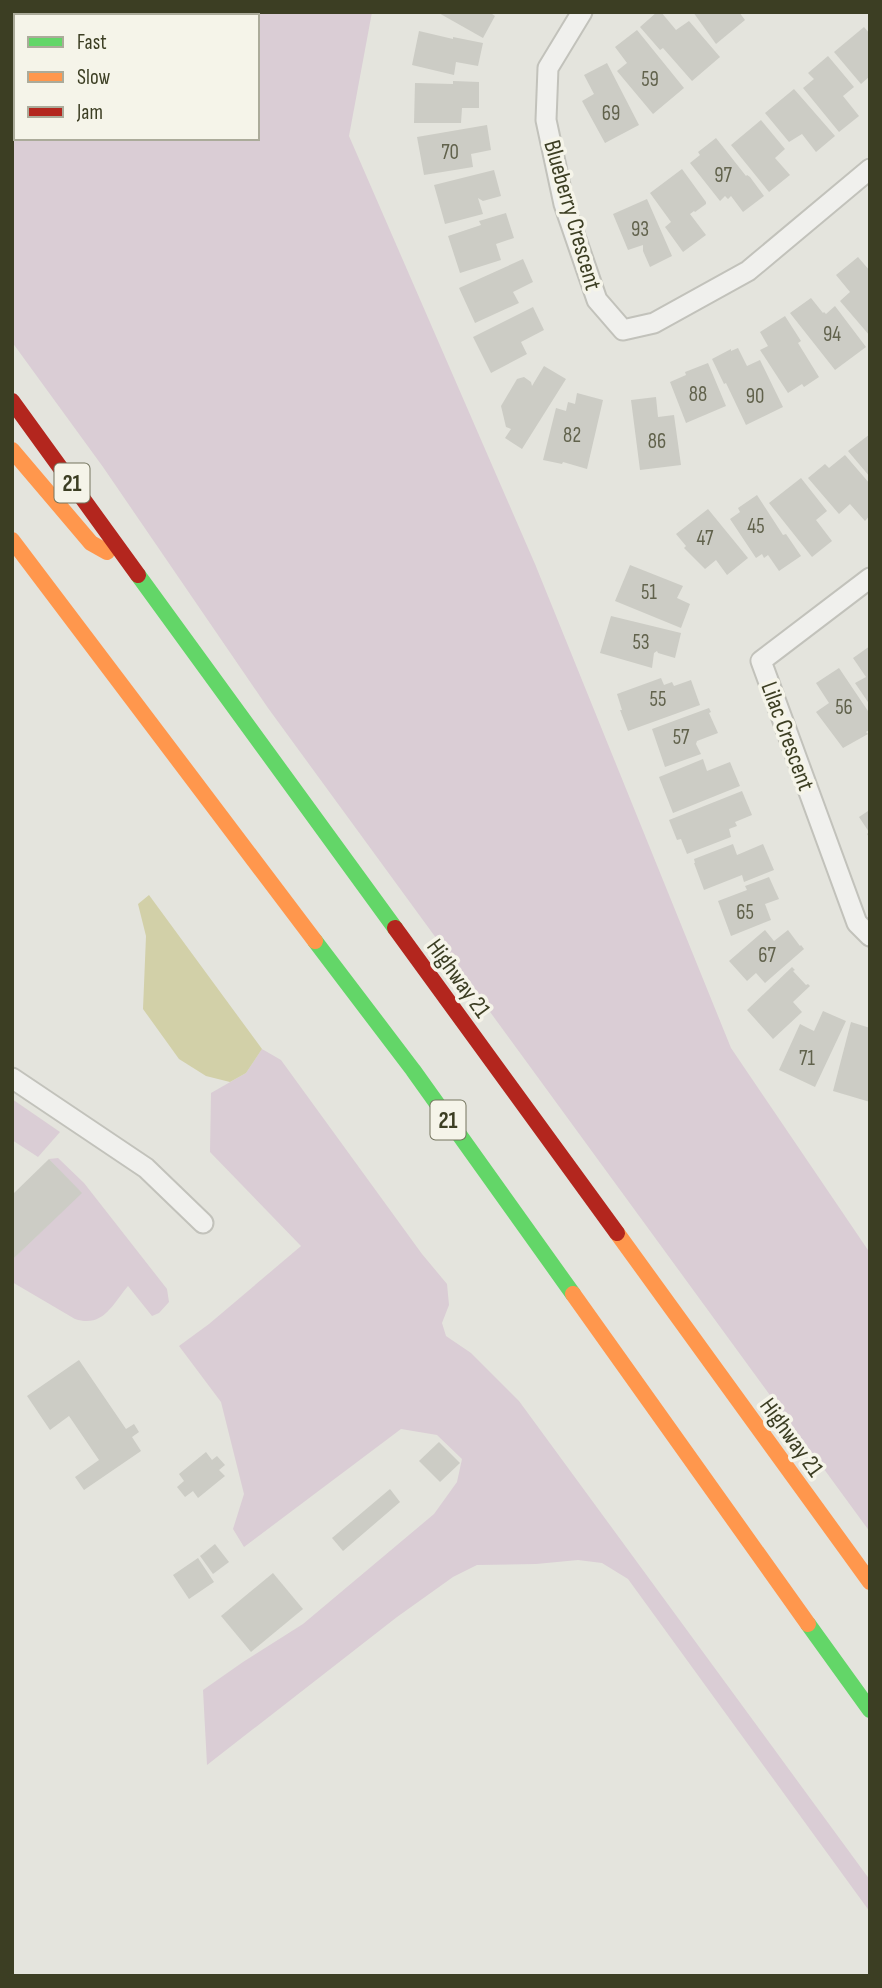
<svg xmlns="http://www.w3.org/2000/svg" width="882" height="1988" viewBox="0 0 882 1988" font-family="'Sofia Sans Condensed',sans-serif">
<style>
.green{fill:#dacdd5}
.water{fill:#d2d0a8}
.building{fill:#ccccc5}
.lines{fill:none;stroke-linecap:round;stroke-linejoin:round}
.street-casing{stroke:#c2c2bb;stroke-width:23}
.street{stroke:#f0f0ed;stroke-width:19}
.fast{stroke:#63d668;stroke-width:16}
.slow{stroke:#ff974d;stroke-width:16}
.jam{stroke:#b3261e;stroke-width:16}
.labels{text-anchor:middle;stroke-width:7;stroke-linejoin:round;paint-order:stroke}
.number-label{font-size:21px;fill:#61624c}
.shield{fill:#f5f4e9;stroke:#74755e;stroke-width:2}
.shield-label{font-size:23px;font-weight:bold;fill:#3c3e23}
.street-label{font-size:24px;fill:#3c3e23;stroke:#f5f4e9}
</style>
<rect width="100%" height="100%" fill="#e4e4dd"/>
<g class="green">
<polygon points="99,12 372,12 349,136 535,564 731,1048 870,1253 870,1532 268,708 103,467 12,342 12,75 16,73 16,138 257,138 257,16 94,16"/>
<polygon points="262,1049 281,1060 422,1254 447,1284 449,1305 442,1323 446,1336 471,1353 519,1401 870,1880 870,1912 628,1579 602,1563 578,1560 536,1564 477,1565 453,1577 397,1617 207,1765 203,1690 243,1662 303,1624 434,1514 457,1482 462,1459 437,1435 401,1429 244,1547 233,1529 244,1494 221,1402 179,1346 209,1324 301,1246 210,1152 211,1093 246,1073"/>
<polygon points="12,1099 60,1132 38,1157 12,1140"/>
<path d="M58 1158 84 1183 167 1289 169 1302 159 1313 152 1316 128 1286C112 1305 103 1328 75 1319L12 1282V1260L81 1193 49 1159Z"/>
</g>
<polygon class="water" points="149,895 262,1049 246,1073 230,1082 206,1076 179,1059 143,1009 146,936 138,904"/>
<g class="building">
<polygon points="437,12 489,12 495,16 483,38"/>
<polygon points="657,12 661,12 676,30 689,21 720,57 692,81 663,48 660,50 640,27"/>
<polygon points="693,12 739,12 745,20 716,44"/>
<polygon points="864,27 870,34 870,76 861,84 834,52"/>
<polygon points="637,30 684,88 653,114 617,71 627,63 615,47"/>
<polygon points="419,31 453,39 453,37 483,43 478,66 456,62 454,75 412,65"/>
<polygon points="828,56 854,87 843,96 859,116 839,132 803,88 814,79 808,73"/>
<polygon points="607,63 639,125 605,143 582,101 594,94 584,75"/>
<polygon points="453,81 479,82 479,108 462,108 461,123 414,123 415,83 453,84"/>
<polygon points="794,89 835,136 816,152 802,134 789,142 765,113"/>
<polygon points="761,120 785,149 775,158 790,175 769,192 731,145"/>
<polygon points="487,125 491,150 471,154 473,167 424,175 417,137"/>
<polygon points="716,138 746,176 747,175 750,177 764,196 743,212 731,196 728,199 725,196 720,201 690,163 700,155 698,152"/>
<polygon points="682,169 706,202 706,204 695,212 694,211 690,214 706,235 683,252 665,227 671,222 650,193"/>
<polygon points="494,170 501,196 483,201 478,198 483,214 445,224 434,185"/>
<polygon points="647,199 672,256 650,267 643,251 643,245 628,250 613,214"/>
<polygon points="506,213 514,238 496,244 501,260 460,273 448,236 481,225 479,221"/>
<polygon points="858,257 870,271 870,336 840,301 850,292 836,275"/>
<polygon points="523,259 533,282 513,292 519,303 475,323 459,288"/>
<polygon points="811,298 823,313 824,312 826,314 835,306 866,347 835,370 790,313"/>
<polygon points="533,307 544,330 521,342 527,354 491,373 473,337"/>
<polygon points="785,316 801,341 798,343 819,377 804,387 802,384 788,393 760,350 768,346 760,332"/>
<polygon points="738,348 747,366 760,360 783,407 746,425 726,383 724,384 712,359 731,349 731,351"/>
<polygon points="708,363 726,406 686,423 670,382 686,375 685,372"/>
<polygon points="544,366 566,379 522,449 505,438 511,429 506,427 501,406 517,379 524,377 531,382 532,386"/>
<polygon points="577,393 603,400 587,469 563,462 562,464 543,460 556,408 566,411 568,402 575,404"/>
<polygon points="656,397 658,417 674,415 681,465 640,470 631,400"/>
<polygon points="870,434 870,477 848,451"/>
<polygon points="845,455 870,484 870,515 865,521 850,504 839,514 808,478 825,464 829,468"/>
<polygon points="801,478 827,511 816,520 832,541 812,557 769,503"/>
<polygon points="757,495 783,535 786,534 801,556 779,571 768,555 764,558 762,554 756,558 730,519 740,512 738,508"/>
<polygon points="708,509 748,558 727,575 716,560 705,569 684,548 686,546 676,534"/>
<polygon points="630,565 683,586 677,598 690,604 681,628 615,601"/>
<polygon points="611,616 681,633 675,658 658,653 657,651 654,653 652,668 600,653"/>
<polygon points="870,646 870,705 855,683 866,677 853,658"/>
<polygon points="839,668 870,714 870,729 866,732 868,734 843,748 816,712 829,703 816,683"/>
<polygon points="661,678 664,685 672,682 674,686 691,680 700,705 628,731 620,710 622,710 617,694"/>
<polygon points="709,708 711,712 709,713 718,733 697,741 696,744 701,754 665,767 652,729"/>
<polygon points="703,759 707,771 730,762 740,786 673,813 659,777"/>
<polygon points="742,791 752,815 735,822 737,826 729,829 731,837 687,854 681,839 677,840 669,820"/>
<polygon points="868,811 870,813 870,839 867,834 869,832 859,817"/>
<polygon points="733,844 737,855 763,844 774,870 744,882 742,875 704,890 694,863 695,863 694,859"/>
<polygon points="769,877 779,899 765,904 771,920 731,936 718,901 747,890 745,886"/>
<polygon points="765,930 774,941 788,930 800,946 801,945 804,949 765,983 756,973 747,981 729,961"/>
<polygon points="792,967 795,970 793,971 806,985 808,984 810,986 793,1002 802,1012 773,1039 747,1010"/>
<polygon points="823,1011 846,1021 815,1087 779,1070 800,1024 814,1031"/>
<polygon points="851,1022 870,1028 870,1102 833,1091"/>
<polygon points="49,1159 82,1193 12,1260 12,1195"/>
<polygon points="79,1360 126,1429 134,1424 139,1432 132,1437 141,1451 84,1490 75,1477 99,1460 69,1416 50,1430 27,1396"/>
<polygon points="439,1442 460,1463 440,1482 419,1461"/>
<polygon points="206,1452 212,1460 217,1456 225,1465 219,1470 225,1476 198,1498 193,1491 185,1497 177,1487 184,1481 179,1474"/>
<polygon points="390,1489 400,1502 343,1551 332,1538"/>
<polygon points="215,1544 229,1562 213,1574 200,1556"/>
<polygon points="198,1558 214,1582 189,1599 173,1575"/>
<polygon points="273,1573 303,1609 251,1652 221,1616"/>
</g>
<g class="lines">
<defs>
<g id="street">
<polyline points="582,12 548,68 546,120 564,204 597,300 623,330 654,323 748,271 870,169"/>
<polyline points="870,578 761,661 857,923 870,936"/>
<polyline points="12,1078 146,1168 203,1223"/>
</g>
</defs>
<use href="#street" class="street-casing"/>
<use href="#street" class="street"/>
<g class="fast">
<polyline points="138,575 395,928"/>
<polyline points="315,941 413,1070 573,1294"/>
<polyline points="808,1624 870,1710"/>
</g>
<g class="slow">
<polyline points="12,450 91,543 107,552"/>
<polyline points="12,540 315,941"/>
<polyline points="617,1233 870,1582"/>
<polyline points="573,1294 808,1624"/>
</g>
<g class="jam">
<polyline points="49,16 54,12"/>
<polyline points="12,43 16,40"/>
<polyline points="12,401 138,575"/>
<polyline points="395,928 617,1233"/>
</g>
</g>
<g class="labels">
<g class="number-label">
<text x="650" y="86">59</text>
<text x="611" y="120">69</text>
<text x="450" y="159">70</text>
<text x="723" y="182">97</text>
<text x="640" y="236">93</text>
<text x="832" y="341">94</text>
<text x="698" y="401">88</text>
<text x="755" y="403">90</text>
<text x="572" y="442">82</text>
<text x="657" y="448">86</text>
<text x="756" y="533">45</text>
<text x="705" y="545">47</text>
<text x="649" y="599">51</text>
<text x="641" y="649">53</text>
<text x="658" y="706">55</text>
<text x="844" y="714">56</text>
<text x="681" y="744">57</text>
<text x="745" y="919">65</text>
<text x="767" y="962">67</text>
<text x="807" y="1065">71</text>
</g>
<g class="shield">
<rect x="54.5" y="463.5" width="35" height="39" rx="5"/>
<rect x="430.5" y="1100.5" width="35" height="39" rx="5"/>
</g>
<g class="shield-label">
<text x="72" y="491">21</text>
<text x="448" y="1128">21</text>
</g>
<g class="street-label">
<text transform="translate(573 215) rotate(74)" y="8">Blueberry Crescent</text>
<text transform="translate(788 736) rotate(70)" y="8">Lilac Crescent</text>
<text transform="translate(459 978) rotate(54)" y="8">Highway 21</text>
<text transform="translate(792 1437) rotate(54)" y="8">Highway 21</text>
</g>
</g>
<rect width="882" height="1988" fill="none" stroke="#3c3e23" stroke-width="28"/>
<rect x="14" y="14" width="245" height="126" fill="#f5f4e9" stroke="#abab9a" stroke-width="2"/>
<rect x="28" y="37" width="35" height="10" fill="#63d668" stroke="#abab9a" stroke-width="2"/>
<text x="77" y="49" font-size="21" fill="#3c3e23">Fast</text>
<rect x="28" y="72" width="35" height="10" fill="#ff974d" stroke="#abab9a" stroke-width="2"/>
<text x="77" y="84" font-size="21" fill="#3c3e23">Slow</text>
<rect x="28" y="107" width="35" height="10" fill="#b3261e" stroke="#abab9a" stroke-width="2"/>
<text x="77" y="119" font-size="21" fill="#3c3e23">Jam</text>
</svg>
